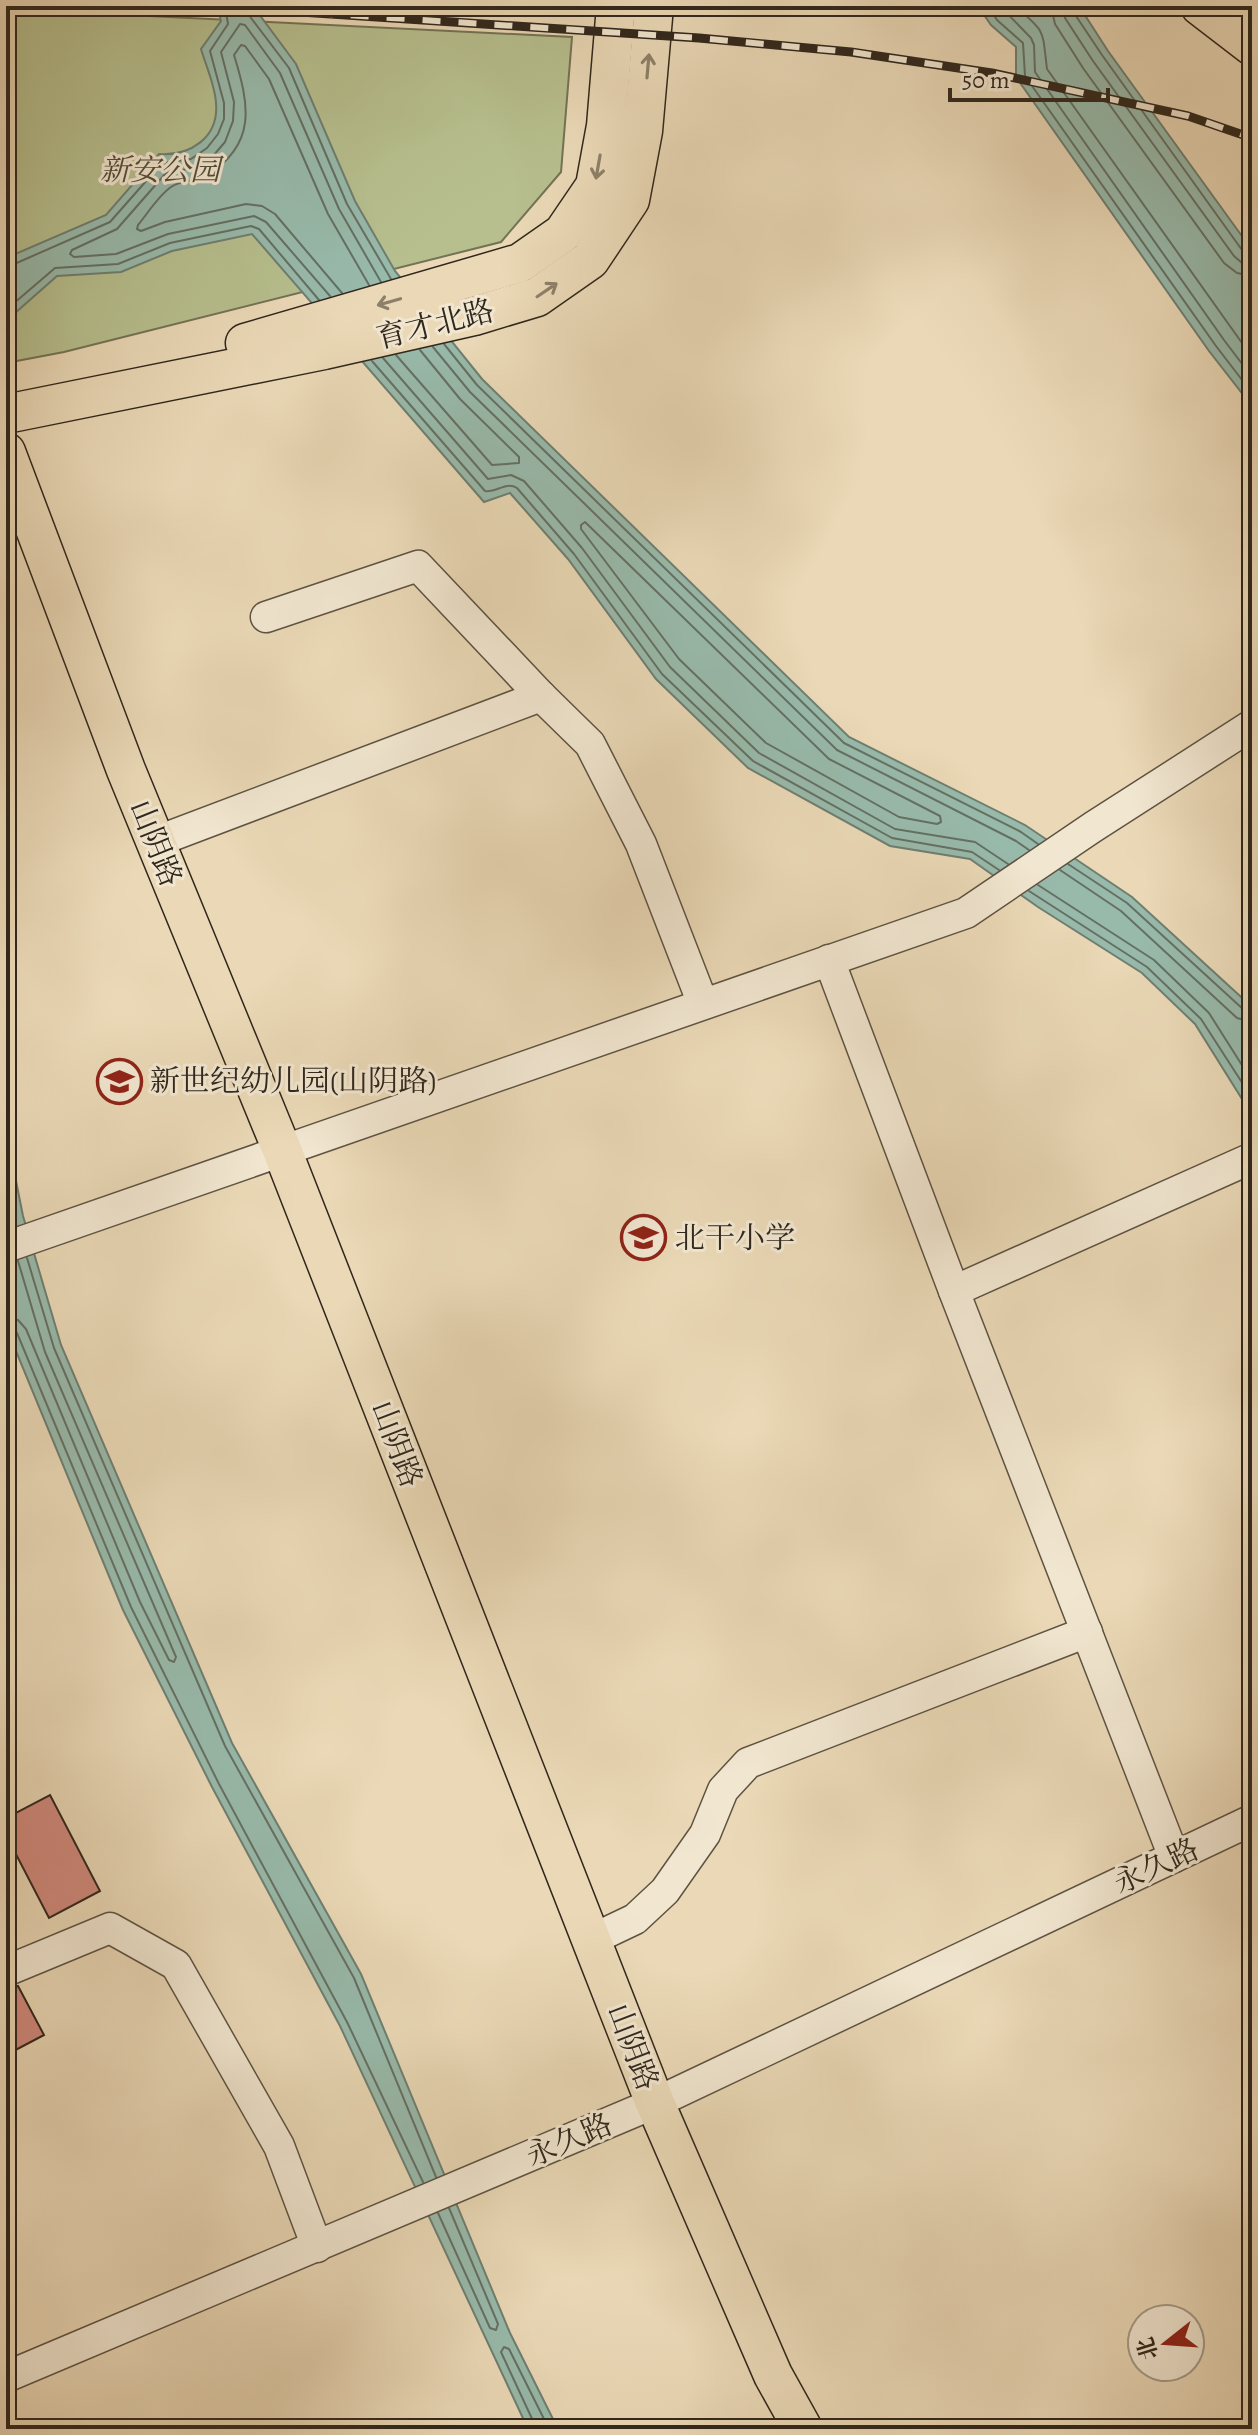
<svg xmlns="http://www.w3.org/2000/svg" width="1258" height="2435" viewBox="0 0 1258 2435" font-family="Alegreya,'Noto Serif SC',serif">
<style>
.green{fill:#b7bf8e;stroke:#747355;stroke-width:2}
.water{fill:#98baab;stroke:#6e7f72;stroke-width:2}
.lines{fill:none;stroke-linecap:round;stroke-linejoin:round}
.shore{stroke:#647064;stroke-width:2}
.building{fill:#d0897c;stroke:#30271c;stroke-width:2}
.minor-casing{stroke:#5e5342;stroke-width:33}
.major-casing{stroke:#30271c;stroke-width:41}
.minor{stroke:#f1e6d0;stroke-width:30}
.major{stroke:#ead8b6;stroke-width:38}
.rail-casing{stroke:#30271c;stroke-width:9}
.rail{stroke:#f1e6d0;stroke-width:6;stroke-dasharray:18;stroke-linecap:butt}
.oneway{stroke:#8d8069}
.labels{text-anchor:middle;stroke-width:6;stroke-linejoin:round;paint-order:stroke}
.park-label{font-size:30px;font-style:italic;fill:#524d38;stroke:#f1e6d0}
.street-label{font-size:30px;fill:#30271c;stroke:#f1e6d0}
.poi-label{font-size:30px;fill:#30271c;stroke:#f1e6d0;text-anchor:start}
</style>
<rect width="100%" height="100%" fill="#ead8b6"/>
<filter id="stains"><feTurbulence type="fractalNoise" baseFrequency=".0025" numOctaves="4"/><feColorMatrix values="0 0 0 0 .2 0 0 0 0 .09 0 0 0 0 .02 0 0 0 .5 -.17"/></filter>
<radialGradient id="worn" r=".72"><stop offset=".6" stop-color="#630" stop-opacity="0"/><stop offset="1" stop-color="#630" stop-opacity=".3"/></radialGradient>
<polygon class="green" points="6,9 572,37 561,172 501,242 64,352 6,363"/>
<g class="water">
<path d="M217 6H253L296 64 355 201 395 271 482 379 849 737 1025 825 1132 897 1252 1007V1105L1247 1107 1195 1024 1142 973 1038 907 970 859 890 846 748 768 656 679 568 559 510 493 484 502 252 234 172 251 121 272 57 276 6 321V258L106 215 159 154C190 156 219 138 216 103 215 85 206 66 201 49L221 21Z"/>
<polygon points="978,6 1079,6 1108,51 1252,250 1252,406 1209,351 1016,77 1016,47 991,25"/>
<polygon points="6,1131 23,1216 61,1345 232,1743 361,1974 510,2333 558,2429 528,2429 340,2026 212,1787 123,1610 6,1327"/>
</g>
<g class="lines">
<g class="shore">
<polyline points="247,6 248,14 289,68 347,204 391,279"/>
<polyline points="988,6 997,20 1023,43 1025,76 1216,346 1252,393"/>
<polyline points="1000,6 1031,38 1034,45 1035,72 1224,340 1252,377"/>
<path d="M1015 6C1046 33 1042 28 1047 69L1252 357"/>
<polyline points="1051,6 1055,24 1083,68 1224,263 1237,273 1252,276"/>
<polyline points="1063,6 1065,18 1093,61 1234,256 1242,263 1252,264"/>
<polyline points="1073,6 1074,13 1102,55 1242,250 1252,254"/>
<polyline points="6,265 12,265 110,222 162,163 191,159 207,148 218,134 224,119 224,103 210,51 228,24 225,6"/>
<path d="M342 293 275 214 262 206 246 204 165 222 141 231 137 229 138 225C148 213 158 196 171 187 180 180 195 182 206 176 258 144 249 104 234 55L241 45 245 46 269 79 328 214 369 285"/>
<polyline points="330,296 266,222 254,216 168,234 116,254 74,257 70,254 72,250 117,229 166,173 198,167 213,156 225,142 233,121 234,102 221,52 240,24 245,25 280,73 339,209 381,282"/>
<polyline points="6,310 55,268 118,264 170,243 251,226 259,229 319,300"/>
<polyline points="444,344 477,385 844,743 1021,832 1038,844"/>
<polyline points="433,347 470,392 837,750 1016,841 1029,850"/>
<polyline points="396,355 492,465 519,463 519,457 460,399 420,350"/>
<polyline points="383,358 488,479 511,475 524,481 582,548 670,667 759,753 895,829 975,842 1008,864"/>
<path d="M372 361 485 491C496 493 506 481 517 488L574 554 662 674 753 761 892 838 972 852 999 870"/>
<polygon points="585,522 829,759 940,816 941,822 937,824 899,817 766,743 679,659 581,529 581,525"/>
<polyline points="1068,864 1127,903 1244,1010 1252,1012"/>
<polyline points="1060,870 1121,911 1237,1018 1252,1022"/>
<polyline points="1038,885 1154,960 1209,1013 1252,1081"/>
<polyline points="1029,891 1147,967 1201,1019 1252,1098"/>
<polyline points="27,1258 54,1348 225,1746 354,1978 436,2177"/>
<polyline points="6,1317 18,1320 26,1329 140,1602 169,1660 174,1662 176,1657 45,1352 18,1261"/>
<polyline points="6,1327 12,1328 17,1333 131,1607 219,1784 347,2022 423,2182"/>
<polyline points="438,2213 490,2328 496,2330 498,2324 449,2208"/>
<polyline points="535,2429 534,2423 501,2352 504,2347 509,2349 549,2429"/>
</g>
</g>
<g class="building">
<polygon points="50,1795 100,1891 49,1918 6,1835 6,1818"/>
<polygon points="18,1986 44,2035 6,2055 6,1989"/>
</g>
<g class="lines">
<defs>
<g id="minor">
<polyline points="266,617 418,566 541,696 590,744 641,844 703,1004"/>
<polyline points="155,842 541,696"/>
<polyline points="829,960 954,1291 1174,1857"/>
<polyline points="6,1247 966,913 1093,827 1252,725"/>
<polyline points="954,1291 1252,1158"/>
<polyline points="591,1940 635,1919 665,1891 705,1834 723,1790 748,1763 1087,1632"/>
<polyline points="6,1971 110,1928 176,1965 279,2146 317,2247"/>
<polyline points="6,2377 655,2103 1252,1820"/>
</g>
<g id="major">
<polyline points="1200,6 1252,46"/>
<polyline points="245,343 520,263 563,233 595,186 606,126 616,6"/>
<polyline points="6,414 324,350 474,316 537,297 590,260 630,200 643,131 654,6"/>
<polyline points="6,452 126,770 282,1150 655,2103 773,2375 803,2429"/>
</g>
</defs>
<use href="#minor" class="minor-casing"/>
<use href="#major" class="major-casing"/>
<use href="#minor" class="minor"/>
<use href="#major" class="major"/>
<defs>
<polyline id="rail" points="207,6 699,38 851,52 992,73 1188,116 1252,138"/>
</defs>
<use href="#rail" class="rail-casing"/>
<use href="#rail" class="rail"/>
</g>
<defs><path id="oneway-shaft" d="M-6 0H5M1.5-3L5.5 0L1.5 3" fill="none" stroke-width="1.6" stroke-linecap="round" stroke-linejoin="round" transform="scale(2)"/></defs>
<g class="oneway">
<use href="#oneway-shaft" transform="translate(648 66) rotate(-85)"/>
<use href="#oneway-shaft" transform="translate(598 167) rotate(100)"/>
<use href="#oneway-shaft" transform="translate(547 290) rotate(-34)"/>
<use href="#oneway-shaft" transform="translate(389 302) rotate(164)"/>
</g>
<defs>
<symbol id="school-ring" viewBox="-11 -11 22 22"><circle r="9.5" fill="#f1e6d0" stroke="#8f2418" stroke-width="1.5"/><path d="M0-5L7-2L0 1L-7-2ZM-4 1L0 2.5L4 1V4Q0 6-4 4Z" fill="#8f2418"/></symbol>
</defs>
<g fill-rule="evenodd">
<use href="#school-ring" x="94" y="1056" width="51" height="51"/>
<use href="#school-ring" x="618" y="1212" width="51" height="51"/>
</g>
<g class="labels">
<g class="park-label">
<text x="160" y="180">新安公园</text>
</g>
<g class="street-label">
<text transform="translate(435 324) rotate(-14)" y="10">育才北路</text>
<text transform="translate(156 843) rotate(68)" y="10">山阴路</text>
<text transform="translate(397 1444) rotate(69)" y="10">山阴路</text>
<text transform="translate(1156 1866) rotate(-25)" y="10">永久路</text>
<text transform="translate(633 2047) rotate(69)" y="10">山阴路</text>
<text transform="translate(569 2140) rotate(-23)" y="10">永久路</text>
</g>
<g class="poi-label">
<text x="150" y="1091">新世纪幼儿园(山阴路)</text>
<text x="675" y="1248">北干小学</text>
</g>
</g>
<rect width="1258" height="2435" fill="none" stroke="#ead8b6" stroke-width="32"/>
<rect x="8" y="8" width="1242" height="2419" fill="none" stroke="#30271c" stroke-width="4"/>
<rect x="16" y="16" width="1226" height="2403" fill="none" stroke="#30271c" stroke-width="2"/>
<g transform="translate(1166 2343) rotate(253)"><circle r="38" fill="#f1e6d0" stroke="#a49a88" stroke-width="2"/>
<path d="M0-6L14 30L0 20L-14 30Z" fill="#8f2418"/>
<text y="-12" font-size="22" font-weight="bold" text-anchor="middle" fill="#30271c">北</text>
</g>
<path d="M950 88v12h158v-12" fill="none" stroke="#30271c" stroke-width="4"/>
<text x="962" y="88" font-size="24" fill="#30271c" stroke="#f1e6d0" stroke-width="6" paint-order="stroke">50 m</text>
<rect width="100%" height="100%" filter="url(#stains)"/>
<rect width="100%" height="100%" fill="url(#worn)"/>
</svg>
